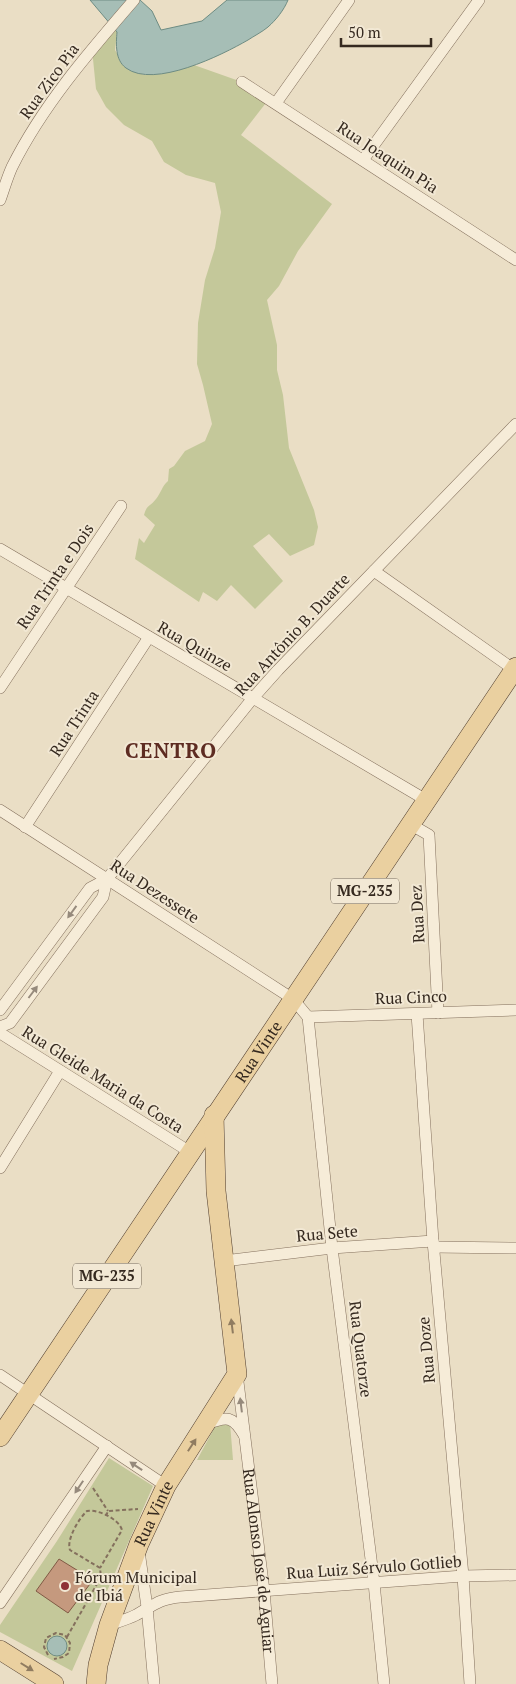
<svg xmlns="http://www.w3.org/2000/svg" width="516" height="1684" viewBox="0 0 516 1684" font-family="'PT Serif',serif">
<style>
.green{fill:#c4c89a}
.water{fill:#a6beb6;stroke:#6e8c83}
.building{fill:#c5997e;stroke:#815a45}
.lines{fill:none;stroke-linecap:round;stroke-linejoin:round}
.street-casing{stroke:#84705d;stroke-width:12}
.primary-casing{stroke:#523f30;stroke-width:20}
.path{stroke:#84705d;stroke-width:2;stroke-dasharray:4 2.5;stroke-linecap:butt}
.street{stroke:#f6ecd8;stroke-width:11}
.primary{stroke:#ead0a0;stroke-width:19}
.oneway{fill:#968a7c}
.oneway2{fill:#907c60}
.poi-dot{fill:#8e3236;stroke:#f2e8d4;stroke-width:2}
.labels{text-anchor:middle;stroke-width:4;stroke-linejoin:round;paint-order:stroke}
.shield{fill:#f2e8d4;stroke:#6e6255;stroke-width:1}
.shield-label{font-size:15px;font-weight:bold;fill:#35291f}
.street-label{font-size:16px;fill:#35291f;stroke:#f2e8d4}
.poi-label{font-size:16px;fill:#35291f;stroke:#f2e8d4;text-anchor:start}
.district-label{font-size:21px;font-weight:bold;letter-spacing:1px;fill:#5e2c22;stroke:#f2e8d4}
</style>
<rect width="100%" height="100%" fill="#eadec5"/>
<g class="green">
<path d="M111 26 117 32 115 50 125 67 144 75 194 65 242 82 269 99 241 135 332 204 298 251 279 286 267 300 277 345V370L283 395 289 448 314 510 318 527 314 545 290 556 269 534 253 546 283 581 255 609 231 585 217 601 203 592 199 602 135 559 139 538 144 543 155 525 144 515C147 504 150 507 156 499 161 493 162 486 168 481L169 469 174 466 185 451 205 441 212 424 203 385 197 364 198 323 205 280 215 248 221 212 215 183 186 175 164 162 152 141 124 125 106 107 96 89 92 49Z"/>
<polygon points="217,1423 230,1423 233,1460 197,1460"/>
<polygon points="109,1458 153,1486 72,1671 0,1632 0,1625 57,1541"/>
</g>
<g class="water">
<path d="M90 0H140L152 11 161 30 202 21 227 0H288C284 10 276 20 268 27 262 32 254 36 248 40 222 55 154 89 126 68 115 60 116 44 117 32Z"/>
<circle cx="57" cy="1646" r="10"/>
</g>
<polygon class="building" points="59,1559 93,1580 68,1613 36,1591"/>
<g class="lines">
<defs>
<g id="street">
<polyline points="242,82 516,260"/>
<polyline points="276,103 349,0"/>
<polyline points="363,160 479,0"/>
<path d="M0 200C4 189 7 178 12 167 43 105 89 52 134 0"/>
<polyline points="0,549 426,800"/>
<polyline points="374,571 516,671"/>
<polyline points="0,688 121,506"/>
<polyline points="0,810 293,999 308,1017"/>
<polyline points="410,824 429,835 438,1013"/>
<polyline points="25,827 149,637"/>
<polyline points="0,1010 90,888 107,879 253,698 278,670 516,424"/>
<polyline points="417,1014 433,1241 463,1576 470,1684"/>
<polyline points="308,1017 332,1248 374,1583 384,1684"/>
<polyline points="308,1017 516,1010"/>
<polyline points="0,1027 10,1023 103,897 107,879"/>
<polyline points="0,1033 190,1152"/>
<polyline points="0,1168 60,1071"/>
<polyline points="434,1247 516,1248"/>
<polyline points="224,1261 332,1248 433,1241"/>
<path id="s1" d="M237 1374 264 1591 272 1684"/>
<polyline points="0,1375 166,1486"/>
<path d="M207 1424C227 1416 233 1416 244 1435"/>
<polyline points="139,1551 147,1607 154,1684"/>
<polyline points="0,1603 107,1446"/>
<path d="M109 1625C118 1622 128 1619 136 1615 154 1605 159 1599 180 1597L463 1576 516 1575"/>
</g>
<g id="primary">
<path id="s2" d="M0 1437 516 667"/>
<polyline points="0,1650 54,1684"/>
<path id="s3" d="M96 1684 98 1665 109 1625 139 1544 166 1486 237 1374 216 1191 214 1115"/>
</g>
</defs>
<use href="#street" class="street-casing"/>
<use href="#primary" class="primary-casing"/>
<g class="path">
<polyline points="93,1488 108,1511"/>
<polyline points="106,1516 108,1511 138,1509"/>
<path d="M67 1637 101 1577 100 1568 70 1550C66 1540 79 1518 87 1511 98 1509 119 1519 122 1530L100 1568"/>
<polyline points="48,1655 44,1647 46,1638 56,1633 65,1635 70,1643 69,1653 63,1657 54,1659"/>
</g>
<use href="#street" class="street"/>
<use href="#primary" class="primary"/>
</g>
<defs><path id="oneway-solid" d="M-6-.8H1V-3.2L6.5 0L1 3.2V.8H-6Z" transform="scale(1.25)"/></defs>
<g class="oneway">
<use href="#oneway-solid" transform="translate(72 912) rotate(126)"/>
<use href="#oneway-solid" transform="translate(33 992) rotate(-53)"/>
<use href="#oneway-solid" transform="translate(241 1405) rotate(-97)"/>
<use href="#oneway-solid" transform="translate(136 1466) rotate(-146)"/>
<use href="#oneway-solid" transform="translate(79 1487) rotate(124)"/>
</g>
<g class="oneway2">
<use href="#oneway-solid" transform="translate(232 1326) rotate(-97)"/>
<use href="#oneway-solid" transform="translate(192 1445) rotate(-57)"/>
<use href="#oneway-solid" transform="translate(27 1667) rotate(32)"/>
</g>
<circle class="poi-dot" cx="65" cy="1586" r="5"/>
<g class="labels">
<g class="shield">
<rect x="331" y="878.5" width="68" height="25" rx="4"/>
<rect x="73" y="1263.5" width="68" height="25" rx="4"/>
</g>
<g class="shield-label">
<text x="365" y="896">MG-235</text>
<text x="107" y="1281">MG-235</text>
</g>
<g class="street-label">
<text transform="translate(49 81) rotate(-54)" y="6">Rua Zico Pia</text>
<text transform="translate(388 157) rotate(33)" y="6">Rua Joaquim Pia</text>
<text transform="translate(55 576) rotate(-56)" y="6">Rua Trinta e Dois</text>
<text transform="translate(292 634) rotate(-47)" y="6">Rua Antônio B. Duarte</text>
<text transform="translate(195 646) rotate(30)" y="6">Rua Quinze</text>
<text transform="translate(74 723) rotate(-57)" y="6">Rua Trinta</text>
<text transform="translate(155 891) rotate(33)" y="6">Rua Dezessete</text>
<text transform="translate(417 914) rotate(-93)" y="6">Rua Dez</text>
<text transform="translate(411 997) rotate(-2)" y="6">Rua Cinco</text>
<text dy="6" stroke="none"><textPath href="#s2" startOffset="464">Rua Vinte</textPath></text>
<text transform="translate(103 1079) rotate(32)" y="6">Rua Gleide Maria da Costa</text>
<text transform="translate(327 1233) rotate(-5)" y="6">Rua Sete</text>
<text transform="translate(361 1349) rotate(83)" y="6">Rua Quatorze</text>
<text transform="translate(426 1350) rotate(-95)" y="6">Rua Doze</text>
<text dy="6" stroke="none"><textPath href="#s3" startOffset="181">Rua Vinte</textPath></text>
<text dy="6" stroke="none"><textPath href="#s1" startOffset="188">Rua Alonso José de Aguiar</textPath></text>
<text transform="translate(374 1567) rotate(-4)" y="6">Rua Luiz Sérvulo Gotlieb</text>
</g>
<g class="poi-label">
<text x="75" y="1583">Fórum Municipal<tspan x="75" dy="18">de Ibiá</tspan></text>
</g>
<g class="district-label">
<text x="171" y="758">CENTRO</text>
</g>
</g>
<path d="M341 38v8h90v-8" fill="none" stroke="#35291f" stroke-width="2.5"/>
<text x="348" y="38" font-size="15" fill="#35291f" stroke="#f2e8d4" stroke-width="4" paint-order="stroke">50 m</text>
</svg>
